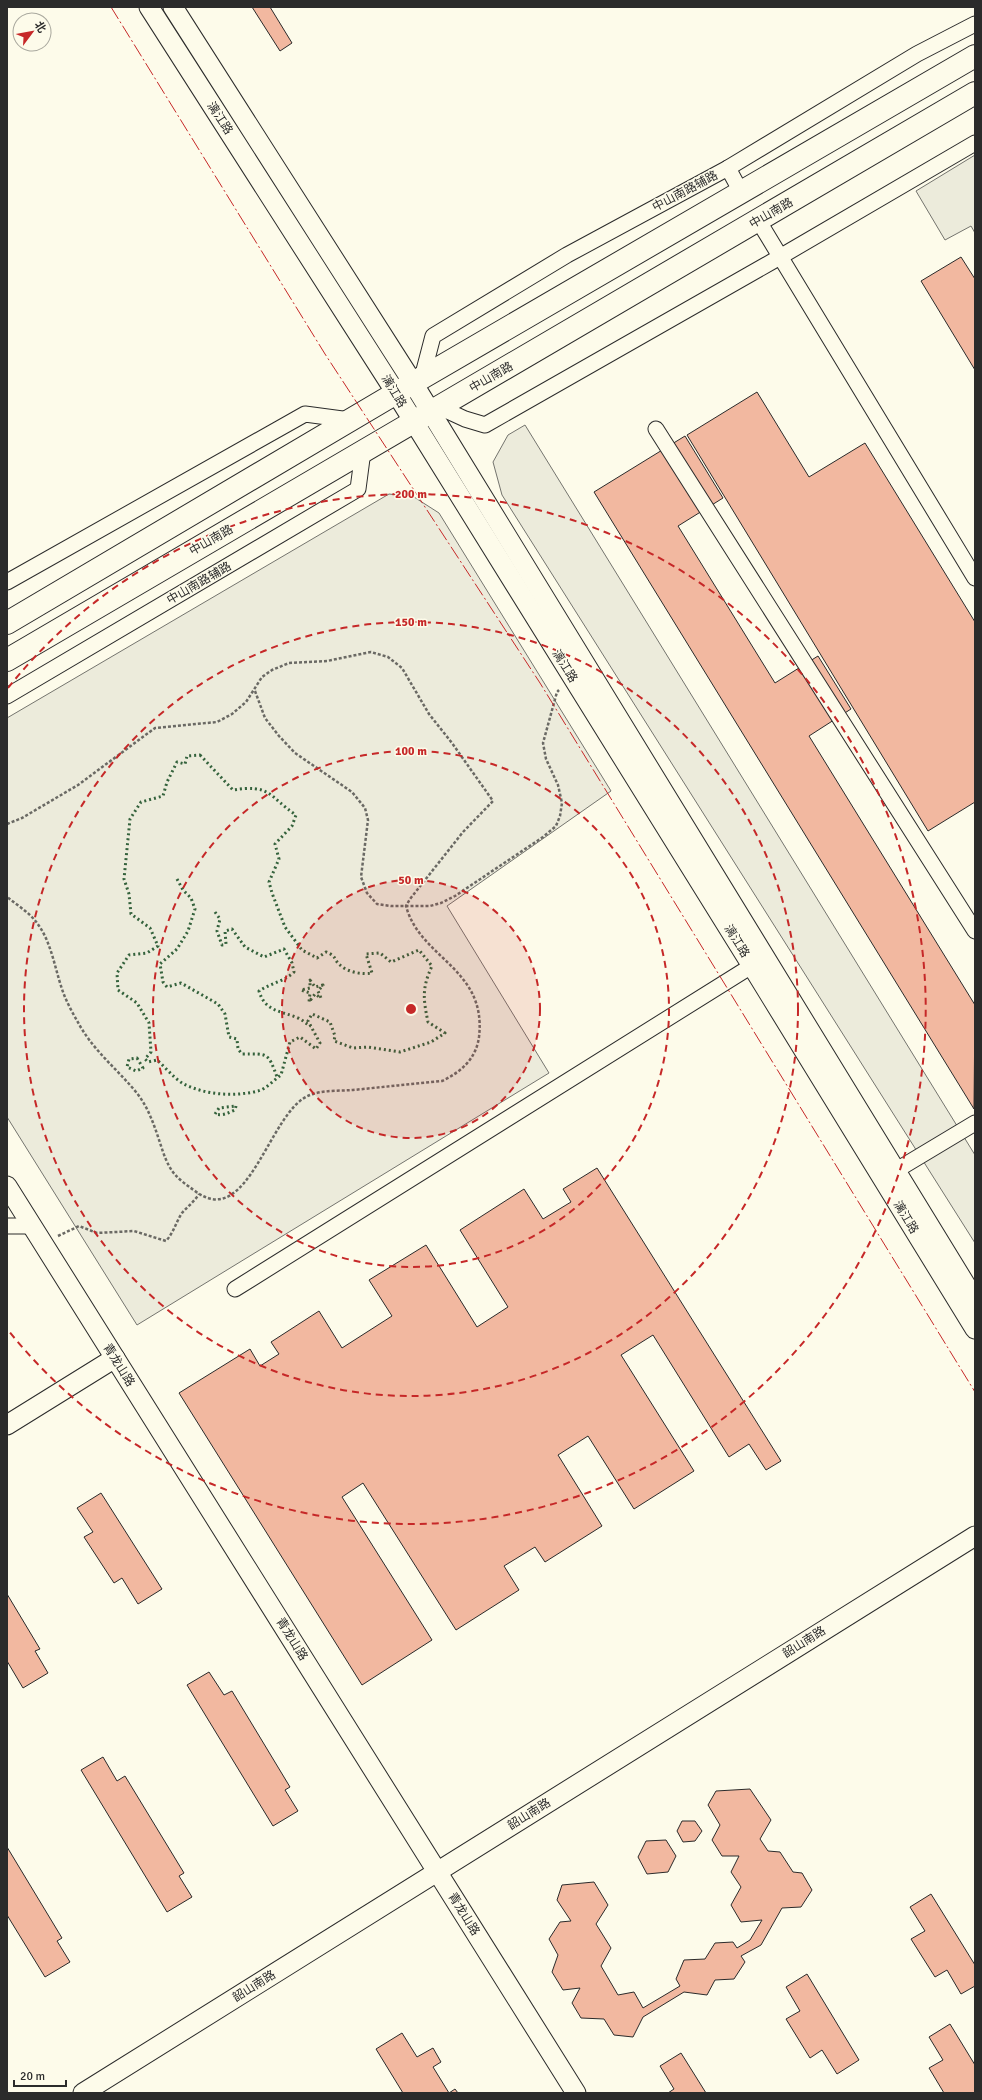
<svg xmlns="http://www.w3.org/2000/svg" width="982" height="2100" viewBox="0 0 982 2100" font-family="Signika,'Noto Sans SC',sans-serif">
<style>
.green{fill:#ecebdb;stroke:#74746e}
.building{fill:#f2b8a0;stroke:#2b2b2b}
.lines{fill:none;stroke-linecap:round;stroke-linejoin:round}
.minor-casing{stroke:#2b2b2b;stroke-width:17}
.tertiary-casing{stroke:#2b2b2b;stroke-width:21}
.primary-casing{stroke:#2b2b2b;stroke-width:24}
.path{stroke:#6a6964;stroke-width:2.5;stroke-dasharray:3 2;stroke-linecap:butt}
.minor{stroke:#fdfbea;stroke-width:15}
.tertiary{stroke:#fdfbea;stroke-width:19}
.primary{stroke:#fdfbea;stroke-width:22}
.hedge{stroke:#34623c;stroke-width:3;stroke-dasharray:2 3;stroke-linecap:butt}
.power{stroke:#c62828;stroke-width:1;stroke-dasharray:14 3 2 3;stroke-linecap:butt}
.ring{fill:none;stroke:#c62828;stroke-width:2;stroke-dasharray:7 5}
.labels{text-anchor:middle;stroke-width:3;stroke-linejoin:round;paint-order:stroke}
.street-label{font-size:12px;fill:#2b2b2b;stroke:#fdfbea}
.centre{fill:#c62828;stroke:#fdfbea;stroke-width:2}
.ring-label{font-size:12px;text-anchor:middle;font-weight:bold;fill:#c62828;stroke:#fdfbea;stroke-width:3;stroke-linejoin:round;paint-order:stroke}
</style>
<rect width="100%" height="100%" fill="#fdfbea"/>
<g class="green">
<polygon points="975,155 975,233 971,226 945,240 916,191"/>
<polygon points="525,425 975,1155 975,1243 502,495 493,462 508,435"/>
<polygon points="389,494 414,497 439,513 611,791 447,906 549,1073 137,1325 7,1117 7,718"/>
</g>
<g class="building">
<polygon points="252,7 270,7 292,43 280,51"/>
<polygon points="961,257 975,279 975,370 921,281"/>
<polygon points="757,392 809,477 865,443 975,622 975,802 928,831 687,435"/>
<polygon points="685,436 723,498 678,526 775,683 818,656 851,709 809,736 975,1005 974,1109 594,492"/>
<polygon points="597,1168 781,1461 766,1470 749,1444 729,1457 653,1335 621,1355 694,1471 634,1509 588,1436 558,1455 602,1526 545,1562 535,1547 504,1566 519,1590 456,1630 363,1483 342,1497 432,1640 362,1685 179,1393 250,1349 260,1366 279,1354 271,1342 319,1311 342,1348 392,1316 369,1280 426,1245 477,1327 508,1307 460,1230 524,1189 543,1219 571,1202 563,1189"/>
<polygon points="101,1493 162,1589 138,1604 122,1578 114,1583 84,1537 93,1532 77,1508"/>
<polygon points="7,1594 40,1649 35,1651 48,1673 23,1688 7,1661"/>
<polygon points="209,1672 224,1695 232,1691 290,1787 285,1790 298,1811 273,1826 187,1685"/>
<polygon points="103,1757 117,1781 125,1776 184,1873 179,1876 192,1897 167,1912 81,1770"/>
<polygon points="750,1789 771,1820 760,1839 768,1851 780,1852 793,1872 802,1873 812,1890 801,1907 782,1908 761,1945 741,1956 745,1962 734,1979 715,1980 707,1995 684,1992 643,2017 633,2037 614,2035 604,2019 581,2018 572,2003 580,1988 563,1990 552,1972 558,1955 549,1939 560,1922 571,1921 557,1900 562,1885 594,1882 608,1905 596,1924 611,1948 601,1966 618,1995 634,1992 643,2008 680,1986 676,1979 684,1960 705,1959 715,1943 733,1942 737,1948 750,1940 762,1920 741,1922 731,1905 741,1887 731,1872 739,1856 722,1856 712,1840 720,1825 708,1805 716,1791"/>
<polygon points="682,1821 695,1821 702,1831 695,1841 683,1842 677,1831"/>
<polygon points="666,1840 676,1856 668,1872 647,1874 638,1857 646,1841"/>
<polygon points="7,1847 62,1938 57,1941 70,1962 45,1977 7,1915"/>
<polygon points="931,1894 975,1965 975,1986 961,1994 947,1970 935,1977 911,1939 925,1931 910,1907"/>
<polygon points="807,1974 859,2060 837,2074 822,2050 810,2058 786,2019 800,2011 786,1987"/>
<polygon points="950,2024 975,2065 975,2093 944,2093 929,2068 943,2060 929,2037"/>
<polygon points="402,2033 417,2057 433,2048 441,2062 433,2067 449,2093 455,2089 458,2093 403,2093 376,2049"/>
<polygon points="681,2053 706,2093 668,2093 674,2089 660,2066"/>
</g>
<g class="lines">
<defs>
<g id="minor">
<polyline points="728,168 741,192"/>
<polyline points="758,220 975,578"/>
<polyline points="422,378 433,336 567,255 728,168 917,54 975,24"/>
<polyline points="439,407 465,419 485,425 773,261 975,143"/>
<polyline points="656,429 975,931"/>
<polyline points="7,582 305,414 350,420"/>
<polyline points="7,696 358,489 363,451"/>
<polyline points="895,1171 975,1123"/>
<polyline points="7,1226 32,1226"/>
<polyline points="235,1289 761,960"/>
</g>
<g id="tertiary">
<polyline points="149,7 396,393 752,966 975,1329"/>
<polyline points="173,7 413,383 975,1300"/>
<polyline points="7,1186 576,2093"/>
<polyline points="7,1425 115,1358"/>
<polyline points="83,2093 975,1536"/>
</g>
<g id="primary">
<polyline points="7,623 413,383 975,56"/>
<polyline points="7,660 975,93"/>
</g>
</defs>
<use href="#minor" class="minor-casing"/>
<use href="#tertiary" class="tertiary-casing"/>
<use href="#primary" class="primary-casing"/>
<g class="path">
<polyline points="255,691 265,718 279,736 295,753 352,792 365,808 368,820 361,877 367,893 377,904 391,906 430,906 441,903 455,896 543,837 556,826 560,816 562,803 558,785 546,759 543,743 557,692 559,690"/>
<path d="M7 824 22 818 78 785 155 728 217 722 232 714 246 702 262 677 272 670 289 663 327 661 371 652 388 657 402 668 429 714 452 743 493 801 463 832 410 899 406 906C420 959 487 968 479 1037 476 1059 461 1072 442 1081 412 1084 383 1087 353 1090 339 1091 323 1090 310 1095 269 1110 249 1232 195 1191 177 1178 171 1174 163 1152 156 1131 150 1109 136 1092 117 1069 96 1053 80 1026 75 1017 69 1007 65 997 55 973 53 944 37 923 30 913 17 905 7 897"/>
<path d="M58 1236 79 1226 97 1233 134 1231 166 1241C174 1232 176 1222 182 1213 187 1207 194 1202 199 1194"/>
</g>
<use href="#minor" class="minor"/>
<use href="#tertiary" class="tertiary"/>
<use href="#primary" class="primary"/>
<g class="hedge">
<path d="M200 755 233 790C271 784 268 796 296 815L292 826 275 844 279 859 269 882 272 893 285 927 302 950 317 958 326 952C337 956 333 959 340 965 347 972 363 975 372 973L366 954 380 953 391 962 419 950 432 966C422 988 423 998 428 1022L445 1033 431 1042 400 1052 368 1047 353 1048 334 1041 335 1036 330 1022 312 1014 308 1021 320 1043 316 1049 300 1037 290 1042 281 1075C274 1080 266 1089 258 1091 234 1097 204 1095 182 1083 173 1077 165 1067 157 1060L148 1062 145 1059 151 1052 149 1023 137 1003 118 990 117 973 129 955 147 953 158 946 150 928 131 914 129 894 124 879 130 819 141 802 163 796 167 782 177 762 185 764 187 756Z"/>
<path d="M177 879 183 890 191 898 195 909 188 931 177 949 160 964 163 982 167 987 181 983 218 1004 225 1014 229 1037 237 1039 238 1049 242 1054C268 1054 268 1052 277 1077"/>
<path d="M215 912 220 919 217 931 222 945 226 944 225 931 232 929 245 947 264 957 284 949 292 963 294 972C285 981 271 983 259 991 265 1012 282 1011 298 1018 303 1020 306 1024 311 1026"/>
<polygon points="310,980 315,987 323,985 318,991 321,998 315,994 309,1002 310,993 301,990 310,988"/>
<polygon points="137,1058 143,1068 136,1071 127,1067 129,1059"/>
<path d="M236 1106 235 1110C228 1113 223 1116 215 1114L219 1108Z"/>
</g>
<polyline class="power" points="111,7 325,354 540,683 975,1392"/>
</g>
<circle cx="411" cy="1009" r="129" fill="#c62828" fill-opacity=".12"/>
<g class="ring">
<circle cx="411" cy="1009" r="129"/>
<circle cx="411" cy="1009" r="258"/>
<circle cx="411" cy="1009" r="387"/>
<path d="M8 688A515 515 0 1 1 8 1330"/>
</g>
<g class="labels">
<g class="street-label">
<text transform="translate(220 118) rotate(57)" y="4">漓江路</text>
<text transform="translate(685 191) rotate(-28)" y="4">中山南路辅路</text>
<text transform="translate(771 213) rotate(-30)" y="4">中山南路</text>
<text transform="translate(491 377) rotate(-30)" y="4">中山南路</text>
<text transform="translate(394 391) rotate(59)" y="4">漓江路</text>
<text transform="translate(211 540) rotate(-30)" y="4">中山南路</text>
<text transform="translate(199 583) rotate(-30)" y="4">中山南路辅路</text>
<text transform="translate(565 666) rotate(58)" y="4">漓江路</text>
<text transform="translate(737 941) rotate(58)" y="4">漓江路</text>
<text transform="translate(906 1217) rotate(59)" y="4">漓江路</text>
<text transform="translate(119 1365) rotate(58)" y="4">青龙山路</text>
<text transform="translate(292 1639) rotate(58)" y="4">青龙山路</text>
<text transform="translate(804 1642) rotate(-32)" y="4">韶山南路</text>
<text transform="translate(529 1814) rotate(-32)" y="4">韶山南路</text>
<text transform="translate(464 1914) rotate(58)" y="4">青龙山路</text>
<text transform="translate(254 1986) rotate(-32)" y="4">韶山南路</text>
</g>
</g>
<circle cx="411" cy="1009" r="6" class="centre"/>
<g class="ring-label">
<text x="411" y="498">200 m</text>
<text x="411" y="626">150 m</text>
<text x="411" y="755">100 m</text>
<text x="411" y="884">50 m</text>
</g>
<rect width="982" height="2100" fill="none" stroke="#2b2b2b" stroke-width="16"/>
<g transform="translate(32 32) rotate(58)"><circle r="19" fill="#fdfbea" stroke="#a9a89e"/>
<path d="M0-3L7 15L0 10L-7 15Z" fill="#c62828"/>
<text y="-6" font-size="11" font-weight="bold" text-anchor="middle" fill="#2b2b2b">北</text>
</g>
<path d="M14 2080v6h52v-6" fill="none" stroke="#2b2b2b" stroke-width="2"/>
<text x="20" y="2080" font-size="12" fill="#2b2b2b" stroke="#fdfbea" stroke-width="3" paint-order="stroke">20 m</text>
</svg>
